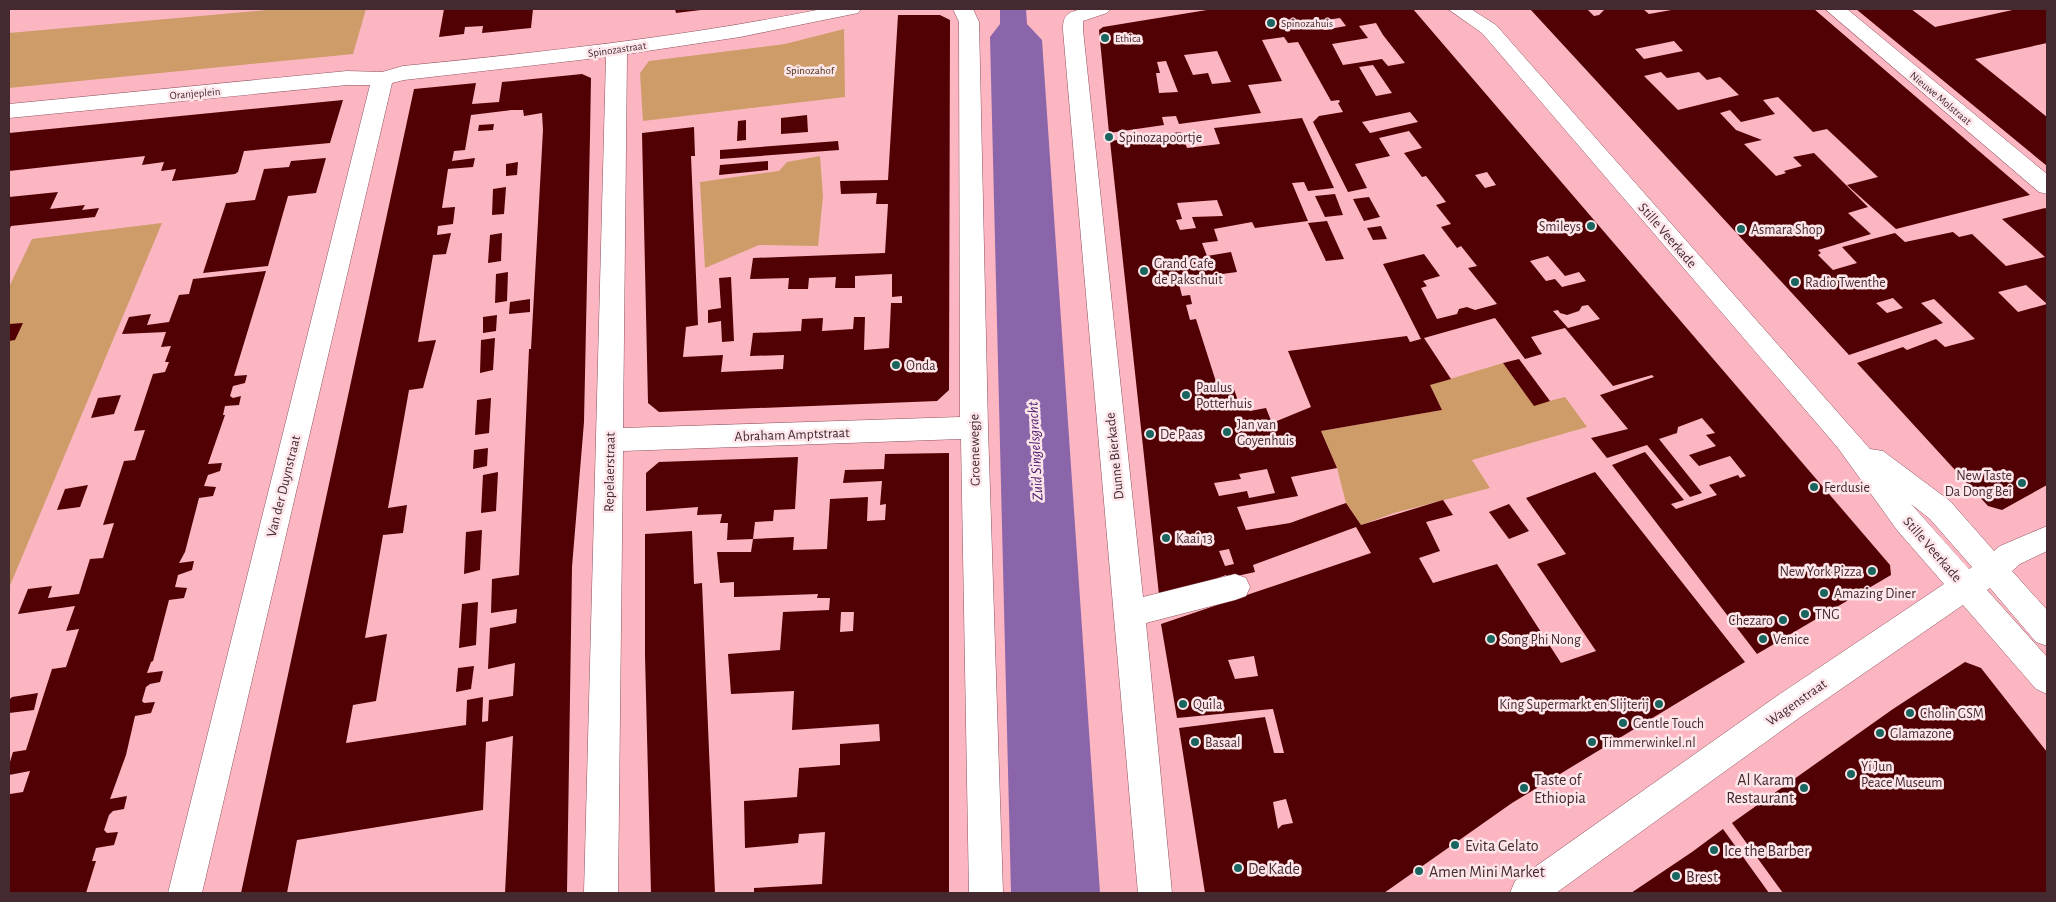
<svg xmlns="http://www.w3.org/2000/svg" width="2056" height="902" viewBox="0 0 2056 902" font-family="'Alegreya Sans',sans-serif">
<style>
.green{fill:#cd9c68}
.water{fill:#8a65aa}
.building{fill:#510103;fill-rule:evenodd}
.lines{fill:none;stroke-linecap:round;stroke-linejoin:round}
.minor-casing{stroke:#8e525e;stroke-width:1}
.minor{fill:#fff;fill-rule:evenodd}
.poi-dot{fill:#19655f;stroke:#fde6ea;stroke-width:2}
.labels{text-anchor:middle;stroke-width:5;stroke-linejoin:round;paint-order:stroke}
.far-poi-label{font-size:11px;fill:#44292e;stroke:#fde6ea;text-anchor:start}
.far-street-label{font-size:11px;fill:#44292e;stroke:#fde6ea}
.far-park-label{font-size:11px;fill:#462d10;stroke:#fde6ea}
.poi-label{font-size:14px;fill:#44292e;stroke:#fde6ea;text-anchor:start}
.street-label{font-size:14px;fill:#44292e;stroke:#fde6ea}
.water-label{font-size:15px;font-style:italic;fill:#451067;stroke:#fde6ea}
.near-poi-label{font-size:16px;fill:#44292e;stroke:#fde6ea;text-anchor:start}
</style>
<rect width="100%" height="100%" fill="#fcb6c2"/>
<g class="green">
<polygon points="278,9 366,9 353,54 9,88 9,33"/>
<polygon points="844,29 845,97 643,121 640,73 649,61 785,44"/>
<polygon points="820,156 823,196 818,246 759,245 705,268 700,182 779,171 787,162"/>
<polygon points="162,223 9,588 9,287 32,239"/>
<polygon points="1503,363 1534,405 1565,397 1587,427 1472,460 1490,488 1394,513 1361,525 1346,503 1337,468 1321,431 1442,410 1430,385"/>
</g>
<polygon class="water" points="1000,9 1026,9 1027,24 1042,40 1100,893 1011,893 990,37 1000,24"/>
<g class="building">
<polygon points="444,9 533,9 531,28 482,33 483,26 465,27 464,34 439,37"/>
<polygon points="675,9 701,9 701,10 676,13"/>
<path d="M1213 9H1413L1890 565 1891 575 1757 654 1612 465 1645 452 1684 500 1671 504 1676 509 1717 495 1709 485 1738 475 1740 478 1746 476 1730 456 1699 466 1689 455 1716 446 1706 435 1715 433 1702 418 1678 427 1677 433 1659 439 1702 493 1690 497 1647 445 1607 458 1591 438 1628 429 1600 395 1654 377 1652 375 1613 386 1565 328 1531 337 1542 354 1525 359 1495 318 1424 338 1451 379 1430 385 1442 410 1321 431 1337 468 1291 477 1298 496 1237 507 1246 530 1290 523 1346 503 1361 525 1443 500 1453 515 1426 522 1440 551 1419 558 1433 583 1497 564 1561 663 1596 651 1537 564 1566 554 1526 498 1595 472 1745 662 1512 803 1384 893H1205L1179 728 1265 717 1274 753H1284L1273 709 1177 718 1161 624 1371 553 1356 527 1253 565 1255 572 1228 578 1226 575 1196 586 1159 595 1110 141 1181 132 1187 148 1220 144 1214 128 1302 118 1334 188 1308 191 1304 182 1292 183 1308 221 1255 228 1252 222 1214 229 1218 241 1202 243 1207 256 1231 252 1237 272 1178 280 1182 296 1190 295 1192 304 1186 305 1190 320 1196 319 1217 385 1232 383 1239 404 1247 403 1250 411 1266 408 1272 423 1311 407 1288 351 1407 336 1410 342 1421 339 1383 264 1424 254 1440 276 1423 281 1427 286 1421 288 1437 319 1457 314 1459 309 1467 307 1475 310 1497 304 1468 268 1477 266 1461 246 1457 248 1441 227 1451 224 1436 205 1446 202 1426 176 1422 177 1404 153 1422 148 1409 131 1379 138 1390 156 1355 164 1367 188 1348 192 1313 122 1319 116 1343 112 1338 103 1340 102 1339 100 1331 101 1298 42 1288 43 1284 37 1262 40 1282 81 1248 85 1261 113 1179 124 1176 116 1162 117 1164 125 1109 133 1099 30 1103 27ZM1340 18 1346 26 1324 30 1319 21ZM1376 23 1383 35 1405 63 1388 66 1382 59 1343 65 1332 44 1368 38 1359 26ZM1217 51 1231 82 1212 84 1208 73 1193 75 1184 55ZM1166 61 1178 92 1159 93 1156 73H1160L1157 62ZM1373 65 1392 93 1376 96 1359 67ZM1410 112 1418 122 1370 133 1362 122ZM1487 172 1496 185 1485 188 1475 175ZM1217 200 1223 216 1192 217 1196 228 1180 230 1176 220 1182 219 1177 203ZM1548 256 1565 276 1579 272 1586 281 1562 287 1555 279 1546 281 1530 261ZM1588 305 1600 319 1568 328 1553 311 1558 310 1560 313 1567 315 1579 311 1582 306ZM1267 469 1275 493 1249 498 1247 491 1219 496 1214 483 1241 479 1239 474ZM1229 549 1234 564 1225 566 1219 551ZM1254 656 1258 676 1235 679 1228 660ZM1286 799 1293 823 1282 825 1278 829 1273 802Z"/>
<path d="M1530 9H1587L1594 16 1599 15 1605 9H1643L1649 14 1677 9H1814L2030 195 1896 229 1847 185 1878 177 1827 129 1813 132 1778 97 1763 100 1775 114 1741 122 1730 110 1720 113 1736 130 1762 140 1744 144 1776 176 1786 173 1784 171 1802 166 1793 157 1814 153 1868 207 1848 213 1871 234 1818 250 1821 253 1818 255 1833 270 1857 263 1842 247 1895 233 1905 242 1953 232 1959 237 1972 234 2006 266 2045 257 2002 219 2045 208 2047 209V485L2002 510 1988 506 1857 363 1903 347 1907 350 1936 339 1945 347 1975 339 1934 299 1921 303 1943 323 1849 355ZM1674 41 1683 51 1644 59 1635 49ZM1661 72 1667 78 1699 72 1707 80 1720 77 1739 95 1678 110 1644 76ZM2026 285 2047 304 2018 312 1998 292ZM1893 298 1903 308 1887 313 1876 303Z"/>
<polygon points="1856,9 1911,9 1935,27 2017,9 2047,9 2047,43 1975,59 2047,117 2047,166"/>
<polygon points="898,15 940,15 950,20 949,390 937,401 659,412 648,403 642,133 694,127 695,156 691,156 698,325 686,327 683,357 723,355 721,372 783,369 784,355 750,356 753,333 801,331 802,319 823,318 822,331 853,329 854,317 865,317 864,350 889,348 891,303 902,303 902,296 892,297 892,274 855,276 855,288 835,288 836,277 809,278 808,289 788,289 789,278 750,279 753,258 885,253 888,204 876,204 877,193 841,194 840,181 888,180"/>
<path d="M582 74 591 78 590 136 584 422 572 567 567 893H505L513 736 486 742 483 810 297 840 287 893H241L414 89 476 83 472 104 499 102 502 82ZM511 110H523L524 116 542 113 543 130 531 349H529L519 575 492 579 491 613 517 609 516 623 490 628 488 669 515 663 513 696 489 700 488 721 482 722 483 697 467 700 466 725 346 743 353 705 376 701 387 634 365 638 383 535 403 533 407 505 388 508 409 390 423 388 436 340 418 342 433 255 446 254 451 233 437 235 438 226 453 224 455 207 442 208 448 169 473 167 475 158 452 161 454 151 465 150 471 115Z"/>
<polygon points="343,100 330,143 244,151 238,172 235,174 172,181 176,169 161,171 164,162 142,165 145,156 9,171 9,133"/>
<polygon points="807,115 808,132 781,134 781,118"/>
<polygon points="746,120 746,140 737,141 738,121"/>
<polygon points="494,124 493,130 478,131 479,125"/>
<polygon points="838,141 839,150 720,159 720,150"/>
<polygon points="326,158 316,193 288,196 268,266 203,273 226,203 255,200 264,169 289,167 291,161"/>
<polygon points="768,161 768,170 719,175 720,165"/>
<polygon points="518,162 517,175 506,176 506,164"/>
<polygon points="506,187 504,214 492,215 493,189"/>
<polygon points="58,192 50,209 85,205 82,210 99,208 95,217 11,226 9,231 9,197"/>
<polygon points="1335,194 1343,215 1325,217 1315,196"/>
<polygon points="1369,197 1380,217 1364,221 1353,199"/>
<polygon points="1327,221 1330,228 1344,259 1326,261 1308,223"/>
<polygon points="1381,226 1387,239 1373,240 1367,228"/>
<polygon points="502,233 501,261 488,263 490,235"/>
<polygon points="266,271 234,376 247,375 245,383 233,386 230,396 233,398 241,396 239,405 225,406 223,415 225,415 208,464 222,463 220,471 208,475 204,486 216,487 213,496 199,498 185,552 179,563 194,561 192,570 178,575 175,587 187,588 184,598 169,600 153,661 151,662 147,673 163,671 160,682 150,684 146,687 142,701 144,703 155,702 151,713 135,716 126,755 110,799 127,796 124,809 113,811 109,815 104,830 107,833 118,832 114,845 96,848 92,861 96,861 86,893 9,893 9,796 10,794 23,792 30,771 9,775 9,765 13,752 26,750 52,669 66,667 79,629 66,631 75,606 18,614 28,589 52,586 48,598 79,594 90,559 103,558 114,523 103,525 124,461 135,460 145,430 134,431 153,374 165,372 169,362 165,362 171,346 161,347 166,332 122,334 129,317 151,314 147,325 169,322 179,295 189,294 193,279"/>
<polygon points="508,272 507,301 495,303 496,274"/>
<polygon points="731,277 734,341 722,342 721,321 708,323 708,310 721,308 719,278"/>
<polygon points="530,299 530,312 509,314 510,302"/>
<polygon points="497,315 496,331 483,333 483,317"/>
<polygon points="23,323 15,340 9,341 9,324"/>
<polygon points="495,338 493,370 480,373 481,340"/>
<polygon points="1519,359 1550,401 1534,406 1503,363"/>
<polygon points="121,395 114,414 91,418 98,398"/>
<polygon points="491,398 489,433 475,435 477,400"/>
<polygon points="488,448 487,466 473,469 474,450"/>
<path d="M949 453V893H754V888L822 884 825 832 799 834 798 843 745 848 744 801 797 797 799 768 840 765V744L880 741 879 724 792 730 794 691 731 694 728 654 780 650 783 612 829 610 830 598H817L818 594 734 597V582L720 583 717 552H751L753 539 794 537 793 550 827 549 830 499 868 497 867 521 885 520 886 504 880 505 882 481 843 483 845 470 884 469 885 454ZM841 612H854L853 631 840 632Z"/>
<polygon points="798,457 795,509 774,510 773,521 755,522 753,539 727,540 728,523 720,523 722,514 697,515 698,507 646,511 646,473 659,462"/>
<polygon points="498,472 496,511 481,513 483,475"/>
<polygon points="88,485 80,507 57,510 65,489"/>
<polygon points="1509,504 1529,531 1509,539 1489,512"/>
<polygon points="482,530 480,570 464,574 466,532"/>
<polygon points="692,531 694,584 702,583 715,893 651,893 645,656 645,534"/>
<polygon points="478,602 476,645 459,648 462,604"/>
<polygon points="1965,662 1981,668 2047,752 2047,893 1783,893 1732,823 1893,709"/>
<polygon points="474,666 471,689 456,692 458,668"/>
<polygon points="38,693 34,710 9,713 9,700 12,697"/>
<polygon points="1723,829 1769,893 1631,893 1692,852"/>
</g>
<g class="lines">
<defs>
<g id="minor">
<path d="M822 9H861L858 13 740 37 627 54 623 428 960 417 959 22 953 9H973L979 22 988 428 1003 893H969L961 439 623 451 618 893H584L606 57 404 80 392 83 202 893H168L370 85H347L9 118V104L347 71 382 72 403 66C543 52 684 37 822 9Z"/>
<path d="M1081 9H1110L1107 13 1083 21V30L1143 597 1235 574 1246 578 1250 587 1246 596 1235 600 1146 623 1172 893H1138L1063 30C1063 15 1067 13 1081 9Z"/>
<path d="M1448 9H1471L1496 25 1870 449 1883 451 1950 501 1994 551 2000 546 2047 526V551L2020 564 2012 571 2047 610V646L2036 642 1990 588 1987 590 2047 657V694L2036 689 1963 605 1799 718 1556 893H1510L1515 881 1777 696 1944 584 1897 530 1838 448 1482 33ZM1911 504 1930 519 1972 567 1969 569Z"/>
<polygon points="1825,9 1847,9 2047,174 2047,194 2039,192"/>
</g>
</defs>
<use href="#minor" class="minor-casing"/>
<use href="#minor" class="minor"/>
</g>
<g class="poi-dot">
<circle cx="1271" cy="23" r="5"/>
<circle cx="1105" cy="38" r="5"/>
<circle cx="1109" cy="137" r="5"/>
<circle cx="1591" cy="226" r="5"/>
<circle cx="1741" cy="229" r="5"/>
<circle cx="1144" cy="271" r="5"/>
<circle cx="1795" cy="282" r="5"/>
<circle cx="896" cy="365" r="5"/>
<circle cx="1186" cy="395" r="5"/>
<circle cx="1227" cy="432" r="5"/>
<circle cx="1150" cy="434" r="5"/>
<circle cx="2022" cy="483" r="5"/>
<circle cx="1814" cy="487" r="5"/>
<circle cx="1166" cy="538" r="5"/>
<circle cx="1872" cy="571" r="5"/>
<circle cx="1824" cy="593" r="5"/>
<circle cx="1805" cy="614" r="5"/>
<circle cx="1783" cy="620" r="5"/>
<circle cx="1491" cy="639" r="5"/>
<circle cx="1763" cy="639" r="5"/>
<circle cx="1183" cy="704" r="5"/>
<circle cx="1659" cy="704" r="5"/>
<circle cx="1910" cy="713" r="5"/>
<circle cx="1623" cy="723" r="5"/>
<circle cx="1880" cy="733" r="5"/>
<circle cx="1195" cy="742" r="5"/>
<circle cx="1592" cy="742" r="5"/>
<circle cx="1851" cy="774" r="5"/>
<circle cx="1524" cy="788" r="5"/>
<circle cx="1804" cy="788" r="5"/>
<circle cx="1455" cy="845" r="5"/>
<circle cx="1714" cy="850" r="5"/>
<circle cx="1238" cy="868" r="5"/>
<circle cx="1419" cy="871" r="5"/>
<circle cx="1676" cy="876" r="5"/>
</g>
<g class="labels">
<g class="far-poi-label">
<text x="1281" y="27">Spinozahuis</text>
<text x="1115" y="42">Ethica</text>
</g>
<g class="far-street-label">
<text transform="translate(617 49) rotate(-8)" y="4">Spinozastraat</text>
<text transform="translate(195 93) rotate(-5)" y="4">Oranjeplein</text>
<text transform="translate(1941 98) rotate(40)" y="4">Nieuwe Molstraat</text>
</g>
<g class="far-park-label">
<text x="810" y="74">Spinozahof</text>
</g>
<g class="poi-label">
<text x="1119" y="142">Spinozapoortje</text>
<text x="1581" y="231" text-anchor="end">Smileys</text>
<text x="1751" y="234">Asmara Shop</text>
<text x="1154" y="268">Grand Cafe<tspan x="1154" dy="16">de Pakschuit</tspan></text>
<text x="1805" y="287">Radio Twenthe</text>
<text x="906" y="370">Onda</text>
<text x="1196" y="392">Paulus<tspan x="1196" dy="16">Potterhuis</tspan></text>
<text x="1237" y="429">Jan van<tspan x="1237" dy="16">Goyenhuis</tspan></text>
<text x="1160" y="439">De Paas</text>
<text x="2012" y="480" text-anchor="end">New Taste<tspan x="2012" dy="16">Da Dong Bei</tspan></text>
<text x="1824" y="492">Ferdusie</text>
<text x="1176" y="543">Kaai 13</text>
<text x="1862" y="576" text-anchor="end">New York Pizza</text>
<text x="1834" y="598">Amazing Diner</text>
<text x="1815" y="619">TNG</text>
<text x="1773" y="625" text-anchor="end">Chezaro</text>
<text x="1501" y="644">Song Phi Nong</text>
<text x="1773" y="644">Venice</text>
<text x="1193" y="709">Quila</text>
<text x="1649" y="709" text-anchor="end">King Supermarkt en Slijterij</text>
<text x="1920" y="718">Cholin GSM</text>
<text x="1633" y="728">Gentle Touch</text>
<text x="1890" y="738">Glamazone</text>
<text x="1205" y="747">Basaal</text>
<text x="1602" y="747">Timmerwinkel.nl</text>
<text x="1861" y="771">Yi Jun<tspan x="1861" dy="16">Peace Museum</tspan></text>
</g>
<g class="street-label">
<text transform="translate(1668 235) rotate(49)" y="5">Stille Veerkade</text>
<text transform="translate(792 434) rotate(-2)" y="5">Abraham Amptstraat</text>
<text transform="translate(974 450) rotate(-91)" y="5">Groenewegje</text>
<text transform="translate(1114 456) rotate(-96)" y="5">Dunne Bierkade</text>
<text transform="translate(609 472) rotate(-89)" y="5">Repelaerstraat</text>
<text transform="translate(283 486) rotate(-76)" y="5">Van der Duynstraat</text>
<text transform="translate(1933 549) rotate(49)" y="5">Stille Veerkade</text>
<text transform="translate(1796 702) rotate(-35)" y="5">Wagenstraat</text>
</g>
<g class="water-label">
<text transform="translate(1035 451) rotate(-93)" y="5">Zuid Singelsgracht</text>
</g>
<g class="near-poi-label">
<text x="1534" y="785">Taste of<tspan x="1534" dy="18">Ethiopia</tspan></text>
<text x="1794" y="785" text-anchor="end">Al Karam<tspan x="1794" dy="18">Restaurant</tspan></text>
<text x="1465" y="851">Evita Gelato</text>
<text x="1724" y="856">Ice the Barber</text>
<text x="1248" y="874">De Kade</text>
<text x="1429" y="877">Amen Mini Market</text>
<text x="1686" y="882">Brest</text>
</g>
</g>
<rect width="2056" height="902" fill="none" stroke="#44292e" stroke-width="20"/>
</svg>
